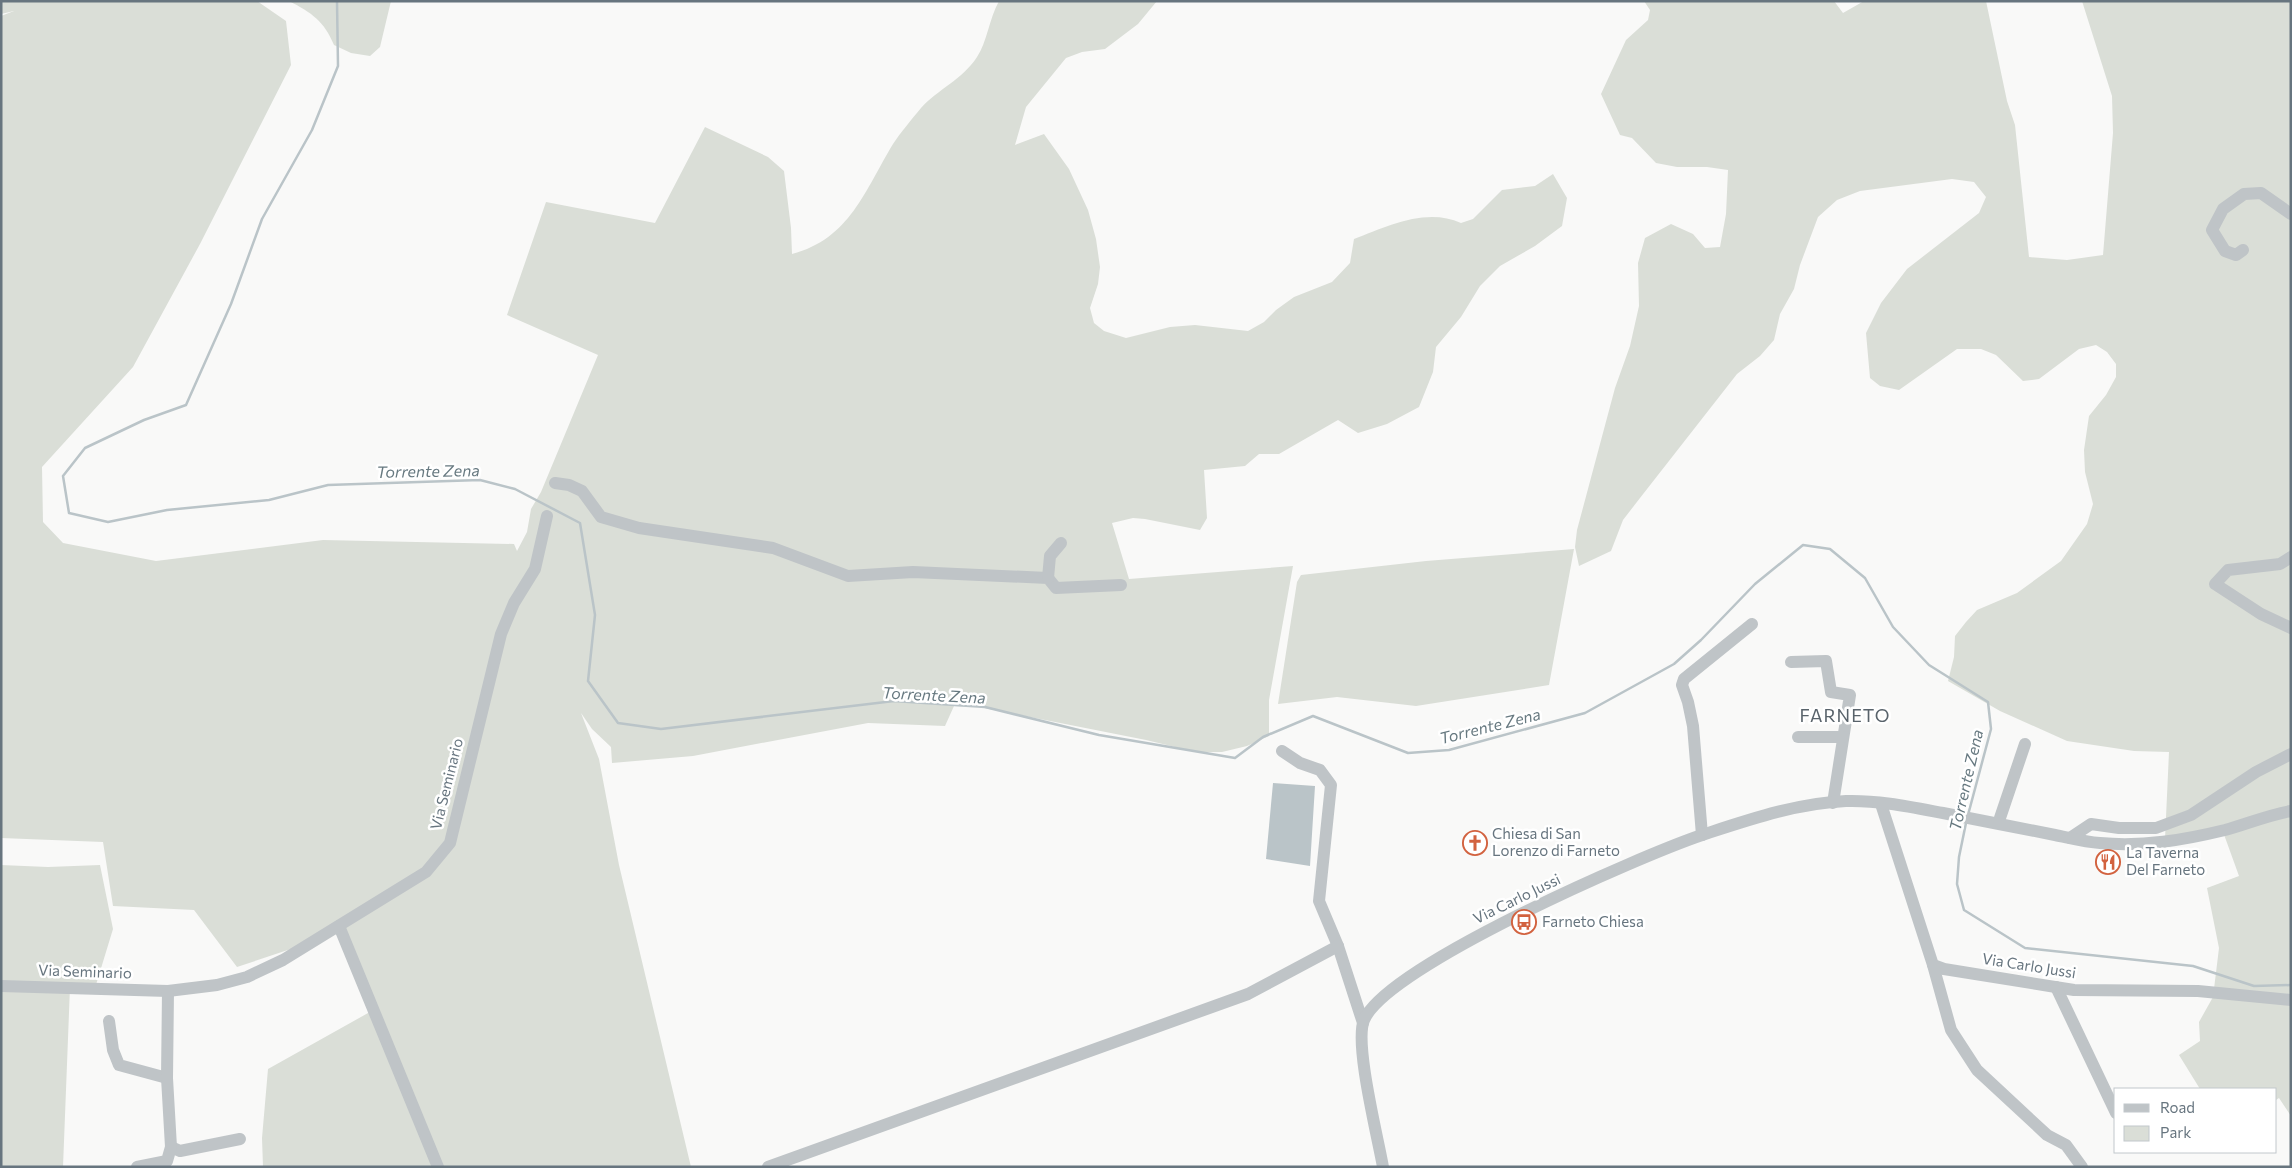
<svg xmlns="http://www.w3.org/2000/svg" width="2292" height="1168" viewBox="0 0 2292 1168" font-family="Commissioner,sans-serif">
<style>
.green{fill:#daded7}
.water{fill:#bac4c8}
.lines{fill:none;stroke-linecap:round;stroke-linejoin:round}
.stream{stroke:#bac4c8;stroke-width:2.5}
.minor{stroke:#bfc4c7;stroke-width:12}
.labels{text-anchor:middle;stroke-width:5;stroke-linejoin:round;paint-order:stroke}
.street-label{font-size:15px;fill:#67757f;stroke:#fff}
.poi-label{font-size:15px;fill:#67757f;stroke:#fff;text-anchor:start}
.water-label{font-size:16px;font-style:italic;fill:#677980;stroke:#fff}
.quarter-label{font-size:18px;letter-spacing:1px;fill:#59636b;stroke:#fff}
</style>
<rect width="100%" height="100%" fill="#f9f9f8"/>
<g class="green">
<path d="M1 1H257L286 21 291 65 200 244 133 367 42 467 43 522 63 543 156 561 323 540 514 544 517 551 527 532 531 509 541 492 598 355 507 315 546 202 655 223 705 127 768 157 784 171 791 228 792 254C850 239 865 190 893 144 901 132 912 119 921 108 938 89 962 80 977 57 987 42 989 19 999 1H1157L1138 24 1105 49 1082 52 1066 58 1026 107 1015 145 1044 134 1069 169 1088 210 1096 239 1100 267 1098 284 1090 308 1094 323 1104 331 1126 338 1170 327 1195 325 1248 331 1264 322 1276 310 1294 297 1332 282 1350 263 1354 239C1387 226 1427 207 1461 223L1473 219 1502 190 1535 186 1553 174 1567 198 1562 226 1535 246 1500 266 1480 286 1461 317 1436 347 1433 372 1419 407 1387 424 1358 433 1338 420 1279 454H1259L1245 466 1204 470 1207 518 1200 530 1145 519 1133 518 1112 523 1129 579 1293 566 1269 700V736L1247 746 1222 752H1196L1146 740 979 707 954 706 945 726 868 723 693 756 612 763 611 747 592 729 581 713 599 759 619 865 691 1167H263L262 1138 268 1069 377 1008 345 931 237 967 194 910 113 906 103 842 1 838V16L14 11 1 14Z"/>
<path d="M289 1H391L380 47 370 56 351 53 334 45C324 21 312 13 289 1Z"/>
<polygon points="1644,1 1834,1 1843,13 1864,1 1986,1 2007,101 2015,125 2029,257 2067,260 2103,255 2113,133 2112,96 2082,1 2291,1 2291,1116 2279,1098 2276,1100 2276,1089 2200,1089 2179,1055 2200,1041 2199,1022 2213,997 2219,948 2207,888 2239,876 2222,829 2165,839 2169,752 2134,751 2067,741 2000,711 1948,681 1954,657 1955,636 1966,622 1977,610 2017,593 2061,561 2087,524 2093,504 2085,472 2084,450 2089,416 2106,395 2116,377 2116,364 2107,352 2096,345 2079,349 2039,379 2023,381 1996,355 1981,349 1957,349 1899,390 1880,386 1870,378 1866,333 1881,303 1907,269 1979,213 1986,197 1974,182 1952,179 1860,191 1837,200 1818,217 1800,265 1794,289 1780,314 1774,340 1760,356 1737,374 1640,498 1623,520 1611,551 1579,566 1575,547 1577,530 1615,388 1630,346 1639,306 1638,263 1645,238 1671,224 1693,234 1705,248 1720,247 1726,214 1728,170 1707,167 1677,167 1656,163 1632,138 1620,135 1601,94 1626,40 1648,20 1650,10"/>
<polygon points="1574,549 1549,685 1416,706 1337,697 1278,704 1297,582 1301,575 1426,561"/>
<polygon points="1,865 48,867 100,865 113,929 95,988 70,987 63,1167 1,1167"/>
</g>
<polygon class="water" points="1273,783 1315,786 1310,866 1266,859"/>
<g class="lines">
<g class="stream">
<polyline points="337,1 338,66 312,130 262,219 231,304 186,405 144,420 85,448 63,476 69,513 108,522 167,510 269,500 328,485 480,480 515,489 580,523 595,615 588,681 618,723 661,729 894,701 985,707 1099,735 1235,758 1263,737 1313,716 1408,753 1449,750 1585,713 1674,664 1701,640 1755,584 1803,545 1830,549 1865,578 1893,627 1929,665 1988,702 1991,729 1968,815"/>
<polyline points="1966,823 1959,857 1957,884 1964,910 2025,948 2193,966 2254,986 2291,985"/>
</g>
<g class="minor">
<polyline points="2243,250 2236,255 2225,251 2212,230 2223,209 2244,194 2261,193 2291,214"/>
<polyline points="555,483 569,485 582,491 601,517 639,528 773,548 848,576 913,572 1048,578 1056,588 1121,585"/>
<polyline points="2291,557 2280,564 2228,570 2215,584 2261,614 2291,628"/>
<polyline points="1048,578 1050,556 1061,543"/>
<polyline points="1791,662 1826,661 1831,692 1850,695 1833,803"/>
<polyline points="1798,737 1843,737"/>
<polyline points="1282,751 1300,763 1320,770 1331,785 1319,901 1338,946 1363,1023"/>
<polyline points="1881,804 1933,965 1944,969 2074,990 2198,991 2291,1000"/>
<polyline points="2000,818 2025,744"/>
<polyline points="1702,835 1693,726 1688,702 1682,685 1684,679 1752,624"/>
<polyline points="2070,838 2091,824 2119,828 2156,828 2191,815 2256,772 2291,754"/>
<polyline points="339,926 438,1167"/>
<polyline points="1933,965 1951,1030 1977,1070 2047,1135 2066,1145 2082,1167"/>
<polyline points="1,986 168,991 217,985 247,977 283,960 426,872 450,843 501,634 514,603 535,569 547,516"/>
<polyline points="2056,987 2116,1113"/>
<polyline points="109,1021 113,1050 119,1065 167,1078"/>
<polyline points="171,1147 180,1151 240,1139"/>
<polyline points="137,1167 167,1161 171,1147 167,1078 168,991"/>
<polyline points="768,1167 1248,994 1338,946"/>
<path d="M1383 1167C1378 1138 1354 1043 1364 1020 1387 966 1640 856 1702 835 1748 820 1797 803 1846 801 1878 800 1911 807 1943 813 1980 820 2018 828 2055 835 2070 838 2085 842 2100 843 2143 847 2184 840 2225 830 2247 824 2268 815 2291 811"/>
</g>
</g>
<defs>
<symbol id="church-ring" viewBox="-11 -11 22 22"><circle r="9.5" fill="#fff" stroke="#d2623f" stroke-width="1.5"/><path d="M-1.2-6h2.4v3.5h3.3v2.4h-3.3V6h-2.4V-.1h-3.3v-2.4h3.3Z" fill="#d2623f"/></symbol>
<symbol id="restaurant-ring" viewBox="-11 -11 22 22"><circle r="9.5" fill="#fff" stroke="#d2623f" stroke-width="1.5"/><path d="M-5-6h1v4h1v-4h1v4h1v-4h1v5L-1.5 .5V6h-2V.5L-5-1ZM5-6V6H3V1.5H1.5Q1.5-4 5-6Z" fill="#d2623f"/></symbol>
<symbol id="bus-ring" viewBox="-11 -11 22 22"><circle r="9.5" fill="#fff" stroke="#d2623f" stroke-width="1.5"/><path d="M-5-6H5V4H4V6H2V4H-2V6H-4V4H-5ZM-3.5-4V0h7V-4ZM-3.5 1.2v1.5H-2V1.2ZM2 1.2v1.5H3.5V1.2Z" fill="#d2623f"/></symbol>
</defs>
<g fill-rule="evenodd">
<use href="#church-ring" x="1461" y="829" width="28" height="28"/>
<use href="#restaurant-ring" x="2094" y="848" width="28" height="28"/>
<use href="#bus-ring" x="1510" y="908" width="28" height="28"/>
</g>
<g class="labels">
<g class="street-label">
<text transform="translate(447 784) rotate(-76)" y="5">Via Seminario</text>
<text transform="translate(1517 899) rotate(-26)" y="5">Via Carlo Jussi</text>
<text transform="translate(2029 966) rotate(9)" y="5">Via Carlo Jussi</text>
<text transform="translate(85 972) rotate(2)" y="5">Via Seminario</text>
</g>
<g class="poi-label">
<text x="1492" y="839">Chiesa di San<tspan x="1492" dy="17">Lorenzo di Farneto</tspan></text>
<text x="2126" y="858">La Taverna<tspan x="2126" dy="17">Del Farneto</tspan></text>
<text x="1542" y="927">Farneto Chiesa</text>
</g>
<g class="water-label">
<text transform="translate(428 471) rotate(-1)" y="6">Torrente Zena</text>
<text transform="translate(934 695) rotate(3)" y="6">Torrente Zena</text>
<text transform="translate(1490 726) rotate(-14)" y="6">Torrente Zena</text>
<text transform="translate(1966 780) rotate(-77)" y="6">Torrente Zena</text>
</g>
<g class="quarter-label">
<text x="1845" y="722">FARNETO</text>
</g>
</g>
<rect width="2292" height="1168" fill="none" stroke="#67757f" stroke-width="5"/>
<rect x="2114" y="1088" width="162" height="65" fill="#ffffff" stroke="#c2c8cc"/>
<rect x="2124" y="1104" width="25" height="8" fill="#bfc4c7" stroke="#c2c8cc"/>
<text x="2160" y="1113" font-size="15" fill="#67757f">Road</text>
<rect x="2124" y="1126" width="25" height="15" fill="#daded7" stroke="#c2c8cc"/>
<text x="2160" y="1138" font-size="15" fill="#67757f">Park</text>
</svg>
